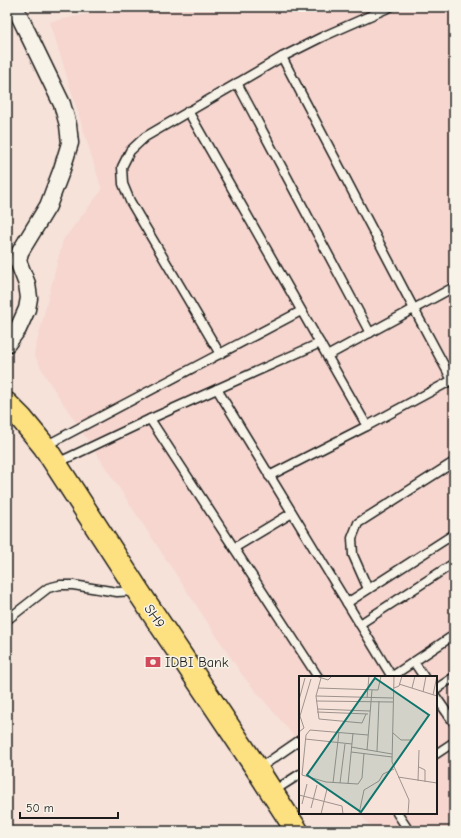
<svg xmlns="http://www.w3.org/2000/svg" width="461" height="838" viewBox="0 0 461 838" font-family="'Comic Neue',sans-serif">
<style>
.built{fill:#f6d6cf}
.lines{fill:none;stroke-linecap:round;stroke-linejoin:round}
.service-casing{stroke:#1c1c1c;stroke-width:11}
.minor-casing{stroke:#1c1c1c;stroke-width:19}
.primary-casing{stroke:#1c1c1c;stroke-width:25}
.service{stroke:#f7f3e8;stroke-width:8}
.minor{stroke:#f7f3e8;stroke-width:16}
.primary{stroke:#fde080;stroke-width:22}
.labels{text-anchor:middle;stroke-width:3;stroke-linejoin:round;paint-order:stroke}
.street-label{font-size:14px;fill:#1c1c1c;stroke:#f7f3e8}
.poi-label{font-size:14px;fill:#1c1c1c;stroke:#f7f3e8;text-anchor:start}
.inset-road{fill:none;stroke:#9f938d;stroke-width:1}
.view{fill:#0f766e;fill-opacity:0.15;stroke:#0f766e;stroke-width:2}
.inset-edge{fill:none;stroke:#1c1c1c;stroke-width:2}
</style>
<rect width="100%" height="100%" fill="#f6e2d9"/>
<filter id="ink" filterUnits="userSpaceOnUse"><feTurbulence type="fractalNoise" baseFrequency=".025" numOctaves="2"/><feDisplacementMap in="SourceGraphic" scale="8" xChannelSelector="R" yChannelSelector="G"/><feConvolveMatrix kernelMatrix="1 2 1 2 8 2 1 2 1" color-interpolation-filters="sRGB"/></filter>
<g filter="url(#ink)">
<polygon class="built" points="119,7 454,7 454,831 374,831 359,813 436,813 436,677 300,677 300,743 243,676 46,377 34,354 63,240 102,190 50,22"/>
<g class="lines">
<defs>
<g id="service">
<polyline points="282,57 414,309 452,380"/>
<polyline points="237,83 370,333"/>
<polyline points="188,111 367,426"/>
<polyline points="220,354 130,201 123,184 122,167 130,151 145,137 282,57 322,37 390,7"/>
<polyline points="327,356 454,287"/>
<polyline points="217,389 392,677"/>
<polyline points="150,419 318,677"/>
<polyline points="45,446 301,311"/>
<polyline points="57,463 150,419 320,343"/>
<polyline points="269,476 367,426 454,379"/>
<polyline points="234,548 292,513"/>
<polyline points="368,589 353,555 352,538 358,523 454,462"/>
<polyline points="347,603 454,534"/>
<polyline points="7,620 48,588 60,585 73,585 117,592 136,591"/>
<polyline points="360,624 454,563"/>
<polyline points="414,662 424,677"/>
<polyline points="391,677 454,635"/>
<polyline points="436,689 454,677"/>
<polyline points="436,697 454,723"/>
<polyline points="436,754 454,742"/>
<polyline points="258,769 300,740"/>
<polyline points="272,792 300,774"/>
<polyline points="397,813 409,831"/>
</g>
<polyline id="minor" points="7,344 18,329 27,309 29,298 27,284 18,261 20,252 48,206 62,169 70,143 68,125 62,104 15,7"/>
<polyline id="primary" points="7,404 21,418 44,446 138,591 257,769 297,831"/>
</defs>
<use href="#service" class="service-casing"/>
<use href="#minor" class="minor-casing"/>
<use href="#primary" class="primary-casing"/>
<use href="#service" class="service"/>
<use href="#minor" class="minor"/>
<use href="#primary" class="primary"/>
</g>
</g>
<defs>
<symbol id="bank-bare" viewBox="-9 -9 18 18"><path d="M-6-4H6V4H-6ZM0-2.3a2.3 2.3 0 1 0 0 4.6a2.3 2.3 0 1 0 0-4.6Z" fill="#d1495b" stroke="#f7f3e8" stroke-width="2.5" paint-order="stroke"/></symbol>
</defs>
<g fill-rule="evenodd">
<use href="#bank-bare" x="142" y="651" width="22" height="22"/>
</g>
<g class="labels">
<g class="street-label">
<text transform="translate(155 616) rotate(56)" y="5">SH9</text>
</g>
<g class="poi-label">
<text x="165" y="667">IDBI Bank</text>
</g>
</g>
<g transform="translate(299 676)">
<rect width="138" height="138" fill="#f6e2d9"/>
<path class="inset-road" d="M17 0 29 4 33 0M95 0 93 86 110 124 109 138M22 2 17 20 20 43 63 47 67 38M100 8 138 20M19 12 79 14 82 0M95 12 100 10 103 0M113 12 116 0M124 16 127 0M134 19 138 0M17 20 94 22M68 22 70 0M0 24 6 2M17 25 94 26M18 33 71 35M18 36 69 38M0 56 5 52 1 40 12 3M94 57 102 64H113M6 63 53 68M52 71 93 78M68 74 73 14M78 75 80 25M52 76 93 81M65 77 63 102 59 108 27 106 3 99 7 59 11 54 69 59M120 91 126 94V106M99 101 138 107M119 105 120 74M34 107 40 56M41 107 46 68M49 108 54 57M0 119 43 130 44 138M3 128 8 108M12 132 18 109M22 138 28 113M60 138 65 114 80 105 84 98 95 93"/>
<path class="view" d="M76 2 130 39 62 136 8 99Z"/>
<rect width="138" height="138" class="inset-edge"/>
</g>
<rect width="461" height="838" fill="none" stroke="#f7f3e8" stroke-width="24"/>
<rect x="12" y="12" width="437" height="814" fill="none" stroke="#1c1c1c" stroke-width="1.5" filter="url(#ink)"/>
<path d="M20 812v6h98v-6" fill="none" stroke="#1c1c1c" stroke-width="2"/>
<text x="26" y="812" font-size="12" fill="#1c1c1c" stroke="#f7f3e8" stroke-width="3" paint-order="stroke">50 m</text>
</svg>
